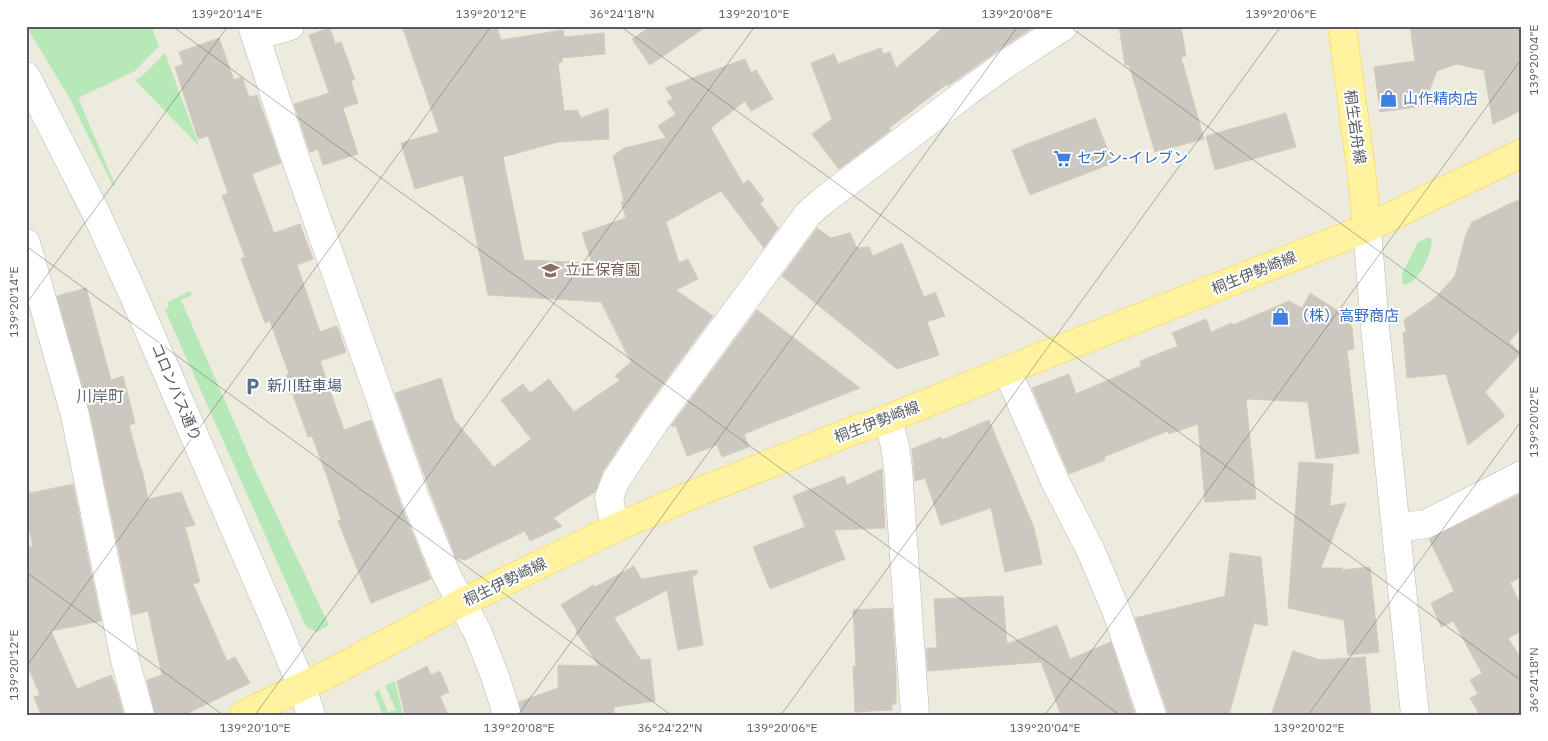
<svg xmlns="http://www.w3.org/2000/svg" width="1548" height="741" viewBox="0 0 1548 741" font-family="'IBM Plex Sans','Noto Sans JP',sans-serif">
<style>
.green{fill:#b6e8b8}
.building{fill:#ccc8bf;stroke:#d2ccbc}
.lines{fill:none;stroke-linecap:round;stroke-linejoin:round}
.minor-casing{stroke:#b6b9bf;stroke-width:29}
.tertiary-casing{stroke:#b6b9bf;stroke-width:29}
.primary-casing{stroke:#ffd244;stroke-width:29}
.minor{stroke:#fff;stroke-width:28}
.tertiary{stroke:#fff;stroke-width:28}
.primary{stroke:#fff3a0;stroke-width:28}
.ticks{fill:none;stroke:#575b61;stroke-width:1;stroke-opacity:0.45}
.labels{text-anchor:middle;stroke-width:4;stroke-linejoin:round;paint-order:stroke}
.shop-label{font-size:15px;fill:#366cbe;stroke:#fff;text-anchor:start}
.street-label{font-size:15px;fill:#575b61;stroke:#fff}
.education-label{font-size:15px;fill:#785e54;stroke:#fff;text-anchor:start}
.service-label{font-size:15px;fill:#4e5e75;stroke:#fff;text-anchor:start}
.neighbourhood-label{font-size:16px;fill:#686d73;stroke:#fff}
.neatline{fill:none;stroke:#575b61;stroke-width:2}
.ticks-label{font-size:12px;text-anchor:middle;fill:#575b61}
</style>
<rect width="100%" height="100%" fill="#edeade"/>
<g class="green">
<polygon points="26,26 151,26 159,46 135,71 78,98 115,185 113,186 69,97"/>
<polygon points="165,53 199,146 135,80 141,77"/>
<path d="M1429 237 1432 239C1431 254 1420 283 1403 285L1402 274 1418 242Z"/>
<polygon points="190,291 192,295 181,300 256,472 329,625 317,632 306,627 165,310 169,307 167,302"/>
<polygon points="395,681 403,715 383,715 374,693 379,690 388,712 396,710 385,686"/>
</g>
<g class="building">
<polygon points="402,26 497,26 501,40 563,30 564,37 604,33 605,54 562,58 562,62 558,63 564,111 577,110 581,118 608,108 609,139 558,142 503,157 524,260 592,263 582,233 626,218 621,202 624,201 613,156 624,148 666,138 658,126 676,114 667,102 673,98 665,88 745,59 751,73 756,70 773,99 751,111 745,101 711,128 743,184 749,180 764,200 760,203 778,228 764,248 721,191 666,222 679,263 688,259 698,279 676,290 713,316 643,411 603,471 595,492 553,518 562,526 530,541 525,531 465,560 456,558 431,494 395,393 441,378 454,419 494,467 531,439 501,400 523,384 530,393 549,379 574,412 620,380 615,376 631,362 601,302 488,295 463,175 415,189 401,143 439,132"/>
<polygon points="651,26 707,26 650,65 632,39"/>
<polygon points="945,26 1035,26 997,51 948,86 947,84 889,128 891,130 839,169 812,134 832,119 811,63 834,54 838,64 881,48 883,54 890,52 896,68"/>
<polygon points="1119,26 1181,26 1186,56 1181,57 1204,139 1155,152 1129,65 1125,65"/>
<polygon points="1410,26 1522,26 1522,67 1519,78 1522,84 1522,110 1493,124 1484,70 1456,64 1437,71 1423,106 1380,112 1374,67 1415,61"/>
<polygon points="330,28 335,44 341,42 355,79 351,81 358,103 343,108 358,154 323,165 318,149 310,152 294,104 329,93 309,35"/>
<polygon points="219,38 234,80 242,77 249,97 257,95 281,163 252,174 274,233 300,224 313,259 297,265 320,332 337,326 346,352 320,361 344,430 371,420 401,505 431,579 371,603 338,521 341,520 330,485 312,436 308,437 286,375 289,374 270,321 265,323 241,259 245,257 222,196 228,193 208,136 198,139 175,67 183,64 179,52"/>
<polygon points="1286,113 1296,147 1215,170 1206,136"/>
<polygon points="1095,118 1113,163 1030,195 1012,150"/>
<polygon points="1522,198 1522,327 1509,342 1521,353 1485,392 1505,416 1468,445 1446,374 1407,378 1403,333 1406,331 1404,320 1434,299 1455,276 1466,234 1472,222"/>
<polygon points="817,228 831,238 850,233 857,248 869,247 873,256 902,243 924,297 935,292 945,316 927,322 939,355 897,369 782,276"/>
<polygon points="86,288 111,380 123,376 135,423 129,425 141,470 142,470 148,499 181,492 195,525 185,527 200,582 193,584 227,661 235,657 250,683 184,715 155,715 147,680 162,675 148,611 132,615 90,412 57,296"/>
<polygon points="1310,293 1346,316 1352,328 1354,349 1347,350 1359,453 1316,459 1308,402 1246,399 1256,499 1205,502 1198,424 1169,434 1168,431 1104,457 1105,460 1069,474 1032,388 1069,374 1076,394 1141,366 1140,361 1178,346 1172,333 1206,319 1211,332 1232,323 1233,325 1289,301 1302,308"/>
<polygon points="757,310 860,388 744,434 749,447 722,457 717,445 687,456 676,426 672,427 671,426"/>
<polygon points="989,420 1034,528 1042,564 1005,572 991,508 941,525 925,478 915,481 912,449 941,437 942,440"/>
<polygon points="1299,462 1333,464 1330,506 1346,503 1321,568 1342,568 1343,570 1370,567 1379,652 1348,655 1344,620 1288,608"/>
<polygon points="882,469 885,528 834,530 845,559 770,589 753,547 805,527 793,496 844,476 847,485"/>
<polygon points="73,484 101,621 51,631 77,689 111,675 116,687 124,715 41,715 34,697 40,695 26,662 26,547 33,546 26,514 26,494"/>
<polygon points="1522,493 1522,576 1510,583 1522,608 1522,631 1508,638 1522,660 1522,715 1480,715 1470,698 1478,694 1470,680 1482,673 1453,621 1441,627 1431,603 1454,591 1429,539"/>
<polygon points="1230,553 1261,557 1268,626 1254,623 1229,715 1167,715 1167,710 1135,618 1225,596"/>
<polygon points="634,566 641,579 696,570 698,573 692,577 703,645 678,650 667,590 614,618 641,660 650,659 655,701 614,707 614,715 522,715 519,702 558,688 558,665 599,666 576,632 577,630 561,605 593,585 595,587"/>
<polygon points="1003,596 1007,644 1057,625 1070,659 1111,642 1134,712 1127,715 1061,715 1041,662 928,671 926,648 937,648 934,599"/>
<polygon points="892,608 896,673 896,704 892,704 892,710 855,712 853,666 856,666 853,610"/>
<polygon points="1293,651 1320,660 1365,657 1371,715 1271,715"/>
<polygon points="427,666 431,675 440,671 449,692 440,696 448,715 405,715 397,681"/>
</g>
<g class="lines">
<defs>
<g id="minor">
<polyline points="252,26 294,154 416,500 446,574 478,633 496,679 507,715"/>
<polyline points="256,36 290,26"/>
<polyline points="26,243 75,415 125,660 140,715"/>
<polyline points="1007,370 1055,481 1090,549 1116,610 1152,715"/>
<polyline points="888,419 895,446 898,468 915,715"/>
<polyline points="615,528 609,498 616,480 656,420 808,214 824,200 967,92 1006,64 1064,26"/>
<polyline points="1396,528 1426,524 1522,475"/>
</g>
<g id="tertiary">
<polyline points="26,76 96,213 133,294 276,624 302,687 311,715"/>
<polyline points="1367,228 1375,327 1415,715"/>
</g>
<g id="primary">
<polyline points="1342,26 1362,177 1367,228"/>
<polyline points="243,715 332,672 461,603 615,528 701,491 855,430 888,419 1025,363 1367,228 1522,153"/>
</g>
</defs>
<use href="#minor" class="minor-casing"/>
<use href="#tertiary" class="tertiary-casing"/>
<use href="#primary" class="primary-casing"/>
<use href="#minor" class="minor"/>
<use href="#tertiary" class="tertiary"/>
<use href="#primary" class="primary"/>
</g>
<path class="ticks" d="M172 26 1120 715M620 26 1522 681M1069 26 1522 355M1517 26 1522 30M26 246 671 715M26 304 228 26M26 572 223 715M26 667 491 26M255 715 755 26M518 715 1018 26M781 715 1281 26M1045 715 1522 58M1308 715 1522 420"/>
<defs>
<symbol id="shop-bare" viewBox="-9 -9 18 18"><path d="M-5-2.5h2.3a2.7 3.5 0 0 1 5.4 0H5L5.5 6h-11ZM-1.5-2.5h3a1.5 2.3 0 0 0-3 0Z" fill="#3f7fe0" stroke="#fff" stroke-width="2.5" paint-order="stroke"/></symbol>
<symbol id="supermarket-bare" viewBox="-9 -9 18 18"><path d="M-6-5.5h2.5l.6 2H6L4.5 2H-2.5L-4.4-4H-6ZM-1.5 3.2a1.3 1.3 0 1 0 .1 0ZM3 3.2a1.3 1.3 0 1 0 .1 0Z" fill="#3f7fe0" stroke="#fff" stroke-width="2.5" paint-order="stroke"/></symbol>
<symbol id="school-bare" viewBox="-9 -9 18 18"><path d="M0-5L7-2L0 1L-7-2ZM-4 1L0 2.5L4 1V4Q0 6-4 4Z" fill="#8d6e63" stroke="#fff" stroke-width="2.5" paint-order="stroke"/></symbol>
<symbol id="parking-bare" viewBox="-9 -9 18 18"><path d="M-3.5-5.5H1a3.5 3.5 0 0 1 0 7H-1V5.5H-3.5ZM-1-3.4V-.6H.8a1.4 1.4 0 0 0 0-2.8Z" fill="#5c6f8a" stroke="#fff" stroke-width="2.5" paint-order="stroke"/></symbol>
</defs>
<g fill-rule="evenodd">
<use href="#shop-bare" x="1376" y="86" width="25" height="25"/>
<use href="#supermarket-bare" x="1050" y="146" width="25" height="25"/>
<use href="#school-bare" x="538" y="258" width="25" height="25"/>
<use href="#shop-bare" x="1268" y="304" width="25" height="25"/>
<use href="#parking-bare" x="240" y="374" width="25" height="25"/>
</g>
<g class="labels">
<g class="shop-label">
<text x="1403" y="104">山作精肉店</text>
<text x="1077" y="163">セブン-イレブン</text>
<text x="1294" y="321">（株）高野商店</text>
</g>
<g class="street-label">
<text transform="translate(1355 127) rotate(82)" y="5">桐生岩舟線</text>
<text transform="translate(1254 273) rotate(-22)" y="5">桐生伊勢崎線</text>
<text transform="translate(176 392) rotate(67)" y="5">コロンバス通り</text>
<text transform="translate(877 422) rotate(-21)" y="5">桐生伊勢崎線</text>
<text transform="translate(505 582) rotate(-26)" y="5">桐生伊勢崎線</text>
</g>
<g class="education-label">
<text x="565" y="275">立正保育園</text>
</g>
<g class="service-label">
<text x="267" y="391">新川駐車場</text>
</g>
<g class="neighbourhood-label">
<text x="100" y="402">川岸町</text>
</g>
</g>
<rect width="1548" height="741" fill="none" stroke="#ffffff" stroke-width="55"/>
<rect x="28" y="28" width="1492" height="686" class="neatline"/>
<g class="ticks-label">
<text x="227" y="18">139°20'14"E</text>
<text x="491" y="18">139°20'12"E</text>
<text x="622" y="18">36°24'18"N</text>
<text x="754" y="18">139°20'10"E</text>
<text x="1017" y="18">139°20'08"E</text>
<text x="1281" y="18">139°20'06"E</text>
<text transform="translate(1534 60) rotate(-90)" y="4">139°20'04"E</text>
<text transform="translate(14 302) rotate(-90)" y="4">139°20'14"E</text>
<text transform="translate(1534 422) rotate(-90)" y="4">139°20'02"E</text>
<text transform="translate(14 665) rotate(-90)" y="4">139°20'12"E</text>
<text transform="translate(1534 680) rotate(-90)" y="4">36°24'18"N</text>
<text x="255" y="732">139°20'10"E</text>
<text x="519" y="732">139°20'08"E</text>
<text x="670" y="732">36°24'22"N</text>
<text x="782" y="732">139°20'06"E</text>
<text x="1045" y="732">139°20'04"E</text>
<text x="1309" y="732">139°20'02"E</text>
</g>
</svg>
